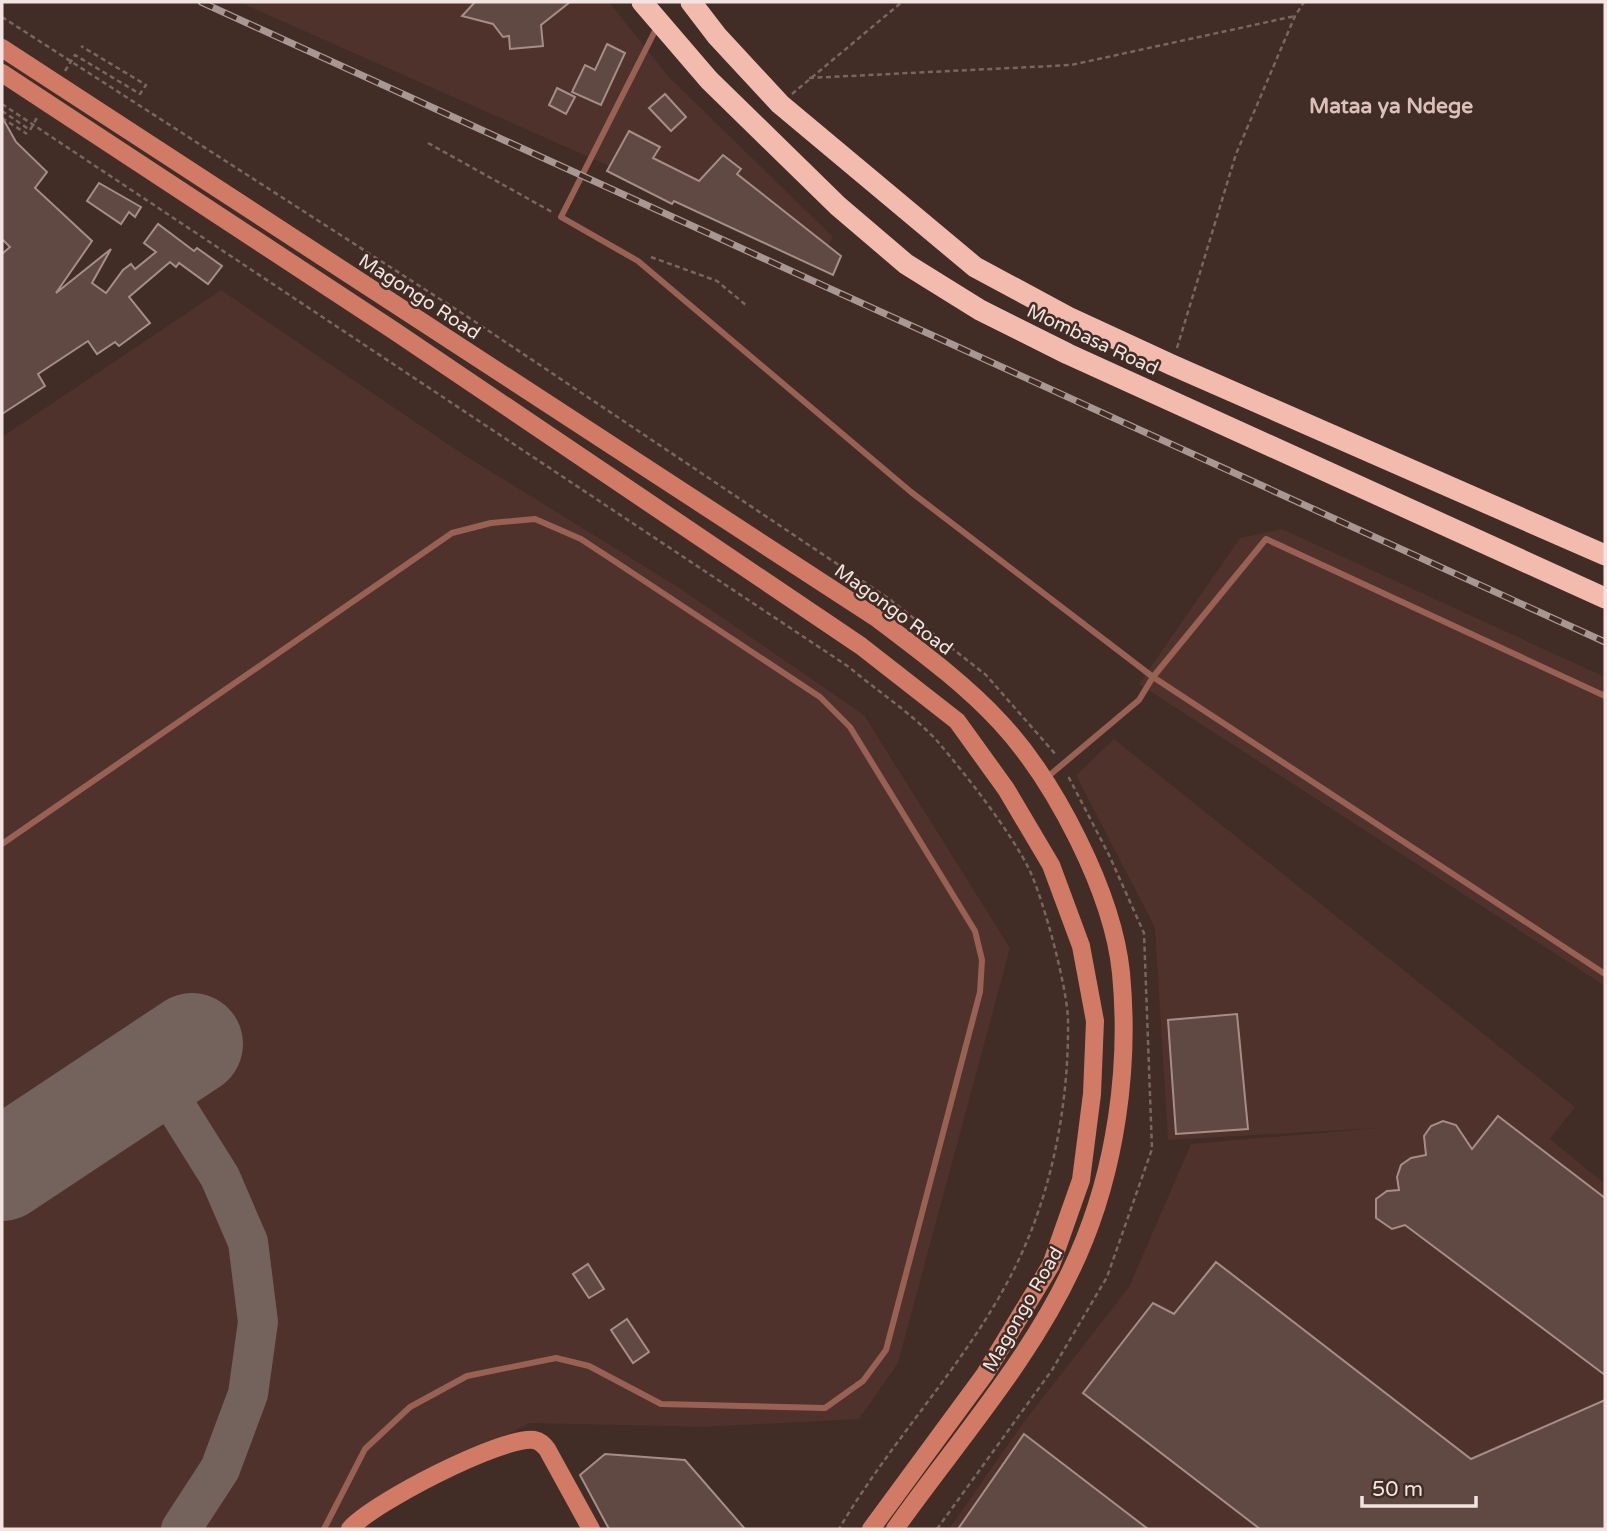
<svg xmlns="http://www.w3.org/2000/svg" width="1607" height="1531" viewBox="0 0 1607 1531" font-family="'Varela Round',sans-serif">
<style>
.built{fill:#4e322b}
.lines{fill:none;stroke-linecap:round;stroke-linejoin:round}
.taxiway{stroke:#74625c;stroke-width:40}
.runway{stroke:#74625c;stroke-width:102}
.building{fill:#604943;stroke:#a78d87;stroke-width:2}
.path{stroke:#796661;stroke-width:2.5;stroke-dasharray:5 3.5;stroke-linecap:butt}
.lane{stroke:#986154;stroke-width:6}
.secondary{stroke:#d17a66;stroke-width:18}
.highway{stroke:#f2bbad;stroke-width:21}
.rail-casing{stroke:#a89793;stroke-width:7}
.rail{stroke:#412c26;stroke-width:4.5;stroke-dasharray:13;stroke-linecap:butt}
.labels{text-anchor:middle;stroke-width:5;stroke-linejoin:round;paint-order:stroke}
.street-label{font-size:19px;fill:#f2e4e0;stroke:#412c26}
.neighbourhood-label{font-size:21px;font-weight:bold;fill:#dbbfb9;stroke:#412c26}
</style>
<rect width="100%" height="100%" fill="#412c26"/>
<g class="built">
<polygon points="239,2 609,2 669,77 833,237 821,260"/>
<polygon points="221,290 461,453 681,589 864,715 1010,948 898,1363 859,1419 703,1427 530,1423 359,1509 352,1514 343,1529 2,1529 2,437"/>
<polygon points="1282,529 1605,677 1605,986 1139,684 1240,538"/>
<polygon points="1114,739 1575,1107 1550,1139 1605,1184 1605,1529 949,1529 1023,1423 1129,1287 1191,1144 1378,1128 1168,1140 1155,928 1076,775"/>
</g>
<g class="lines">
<polyline class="taxiway" points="153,1070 220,1177 248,1242 258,1322 248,1394 220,1469 181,1529"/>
<polyline class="runway" points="2,1170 192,1044"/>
</g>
<g class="building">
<polygon points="475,2 570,2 541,25 543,46 510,49 509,36 503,37 493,24 462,16"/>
<polygon points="607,44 625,53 601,105 572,92 585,65 595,70"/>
<polygon points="557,88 575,97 566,114 549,105"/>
<polygon points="665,94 686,117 671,131 649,108"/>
<polygon points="2,117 16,142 47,172 35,188 92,241 56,293 111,249 92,283 106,293 123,270 131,264 135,269 156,252 144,243 158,224 194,251 197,248 222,266 208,284 179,263 176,267 170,262 129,297 150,323 119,346 115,342 97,354 88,341 38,374 45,386 2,414 2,254 10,247 2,239"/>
<polygon points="629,131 660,147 653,158 699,181 723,155 741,169 737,174 841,256 833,275 674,201 672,204 607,171"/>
<polygon points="99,183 141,207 135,217 129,212 121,224 87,201"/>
<polygon points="1237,1014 1248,1129 1176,1134 1168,1020"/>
<polygon points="1498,1116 1605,1198 1605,1375 1405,1225 1392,1229 1376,1218 1376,1199 1387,1191 1399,1190 1397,1177 1401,1165 1411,1158 1426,1155 1424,1136 1431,1126 1443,1121 1456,1125 1472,1149"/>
<polygon points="1216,1262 1471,1459 1605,1400 1605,1529 1260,1529 1083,1393 1153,1303 1174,1314"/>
<polygon points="588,1264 604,1289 589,1298 573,1274"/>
<polygon points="627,1319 649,1352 633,1363 611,1330"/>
<polygon points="1024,1434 1148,1529 958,1529"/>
<polygon points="605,1454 685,1460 745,1529 609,1529 580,1475"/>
</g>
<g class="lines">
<g class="path">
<polyline points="2,17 474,321 888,598 986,675 1057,756"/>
<polyline points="65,71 75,55 140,94 146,85 81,46"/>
<polyline points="809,78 1071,65 1295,16"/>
<polyline points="792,94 902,2"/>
<path d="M2 104 849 667C877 691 913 714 938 742 967 776 1011 832 1030 871 1044 902 1067 986 1068 1020 1069 1099 1054 1184 1020 1257 974 1356 894 1435 839 1529"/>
<polyline points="2,111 30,130 38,116"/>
<polyline points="2,118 27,134"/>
<polyline points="428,143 552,212"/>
<polyline points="651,257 717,281 747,306"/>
<polyline points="1177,348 1236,154 1295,16 1304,2"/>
<polyline points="937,1529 1052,1370 1107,1277 1152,1149 1144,933 1109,855 1067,774"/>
</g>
<g class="lane">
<polyline points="658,25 561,217 638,261 911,492 1153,677 1605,974"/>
<polyline points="1045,779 1139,700 1153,677 1266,539 1605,696"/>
<polyline points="2,844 452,533 491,523 535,519 581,539 820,697 850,727 975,931 982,960 980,992 886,1350 863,1381 825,1408 661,1404 589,1366 556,1358 467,1376 410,1407 365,1449 324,1529"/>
</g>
<g class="secondary">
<path d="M2 48 878 619C920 651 964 683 1000 722 1055 781 1113 893 1121 973 1130 1066 1116 1169 1078 1255 1034 1356 958 1440 895 1529"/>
<polyline points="2,73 393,330 861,646 957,721 1006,789 1051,865 1081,946 1095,1021 1092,1094 1081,1180 1051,1265 985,1374 871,1529"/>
<path d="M350 1529C371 1504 501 1436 534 1440 540 1441 543 1444 547 1449L591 1529"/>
</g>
<g class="highway">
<polyline points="642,2 709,80 838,206 906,264 980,310 1068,354 1605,598"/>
<polyline points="691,2 717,36 780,104 975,267 1068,317 1172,365 1605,555"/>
</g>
<defs>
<polyline id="rail" points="201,2 1605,642"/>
</defs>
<use href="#rail" class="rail-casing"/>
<use href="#rail" class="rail"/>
</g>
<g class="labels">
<g class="street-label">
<text transform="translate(420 296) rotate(33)" y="7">Magongo Road</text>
<text transform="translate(1093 339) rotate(25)" y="7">Mombasa Road</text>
<text transform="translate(894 609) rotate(36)" y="7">Magongo Road</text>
<text transform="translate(1022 1309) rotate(-60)" y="7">Magongo Road</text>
</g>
<g class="neighbourhood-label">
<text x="1391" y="113">Mataa ya Ndege</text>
</g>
</g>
<rect width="1607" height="1531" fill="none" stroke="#f2e4e0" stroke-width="7"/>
<path d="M1362 1496v10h114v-10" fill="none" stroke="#f2e4e0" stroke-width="3.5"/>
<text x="1372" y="1496" font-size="21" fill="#f2e4e0" stroke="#412c26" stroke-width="5" paint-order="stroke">50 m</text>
</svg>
